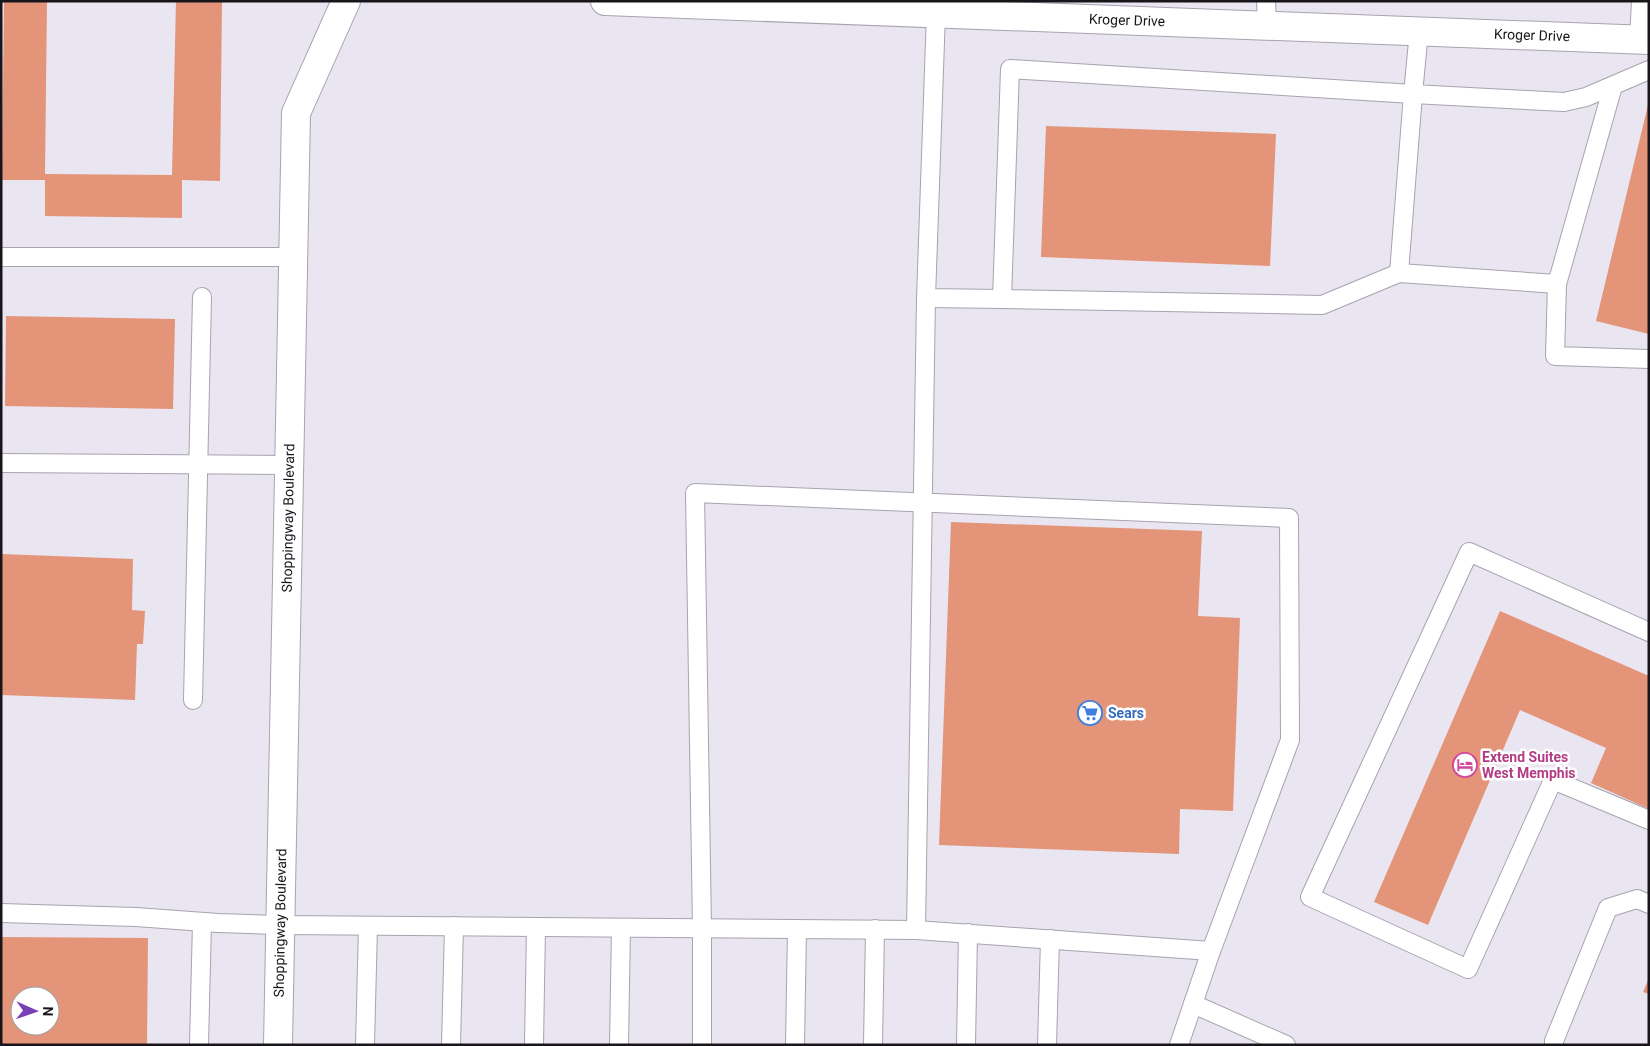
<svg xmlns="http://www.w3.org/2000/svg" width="1650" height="1046" viewBox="0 0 1650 1046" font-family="Roboto,sans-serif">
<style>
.building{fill:#e49478;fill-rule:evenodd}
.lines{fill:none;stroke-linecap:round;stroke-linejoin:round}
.lane-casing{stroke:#a7a3af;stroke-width:20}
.street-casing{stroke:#a7a3af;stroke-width:30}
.lane{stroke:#fff;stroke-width:18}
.street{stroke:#fff;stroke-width:28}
.labels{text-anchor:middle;stroke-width:5;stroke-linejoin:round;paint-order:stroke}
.street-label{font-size:14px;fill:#18161a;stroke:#fff}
.shop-label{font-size:14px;font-weight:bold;fill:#366cbe;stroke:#fff;text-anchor:start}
.hotel-label{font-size:14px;font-weight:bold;fill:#b23c85;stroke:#fff;text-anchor:start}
</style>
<rect width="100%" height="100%" fill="#e9e5f1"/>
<g class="building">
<polygon points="4,1 47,1 45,174 172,175 176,1 222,1 220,181 182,180 182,218 45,216 45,180 2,180"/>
<polygon points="1648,105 1649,105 1649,334 1596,321"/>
<polygon points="1046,126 1276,134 1270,266 1041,257"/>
<polygon points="6,316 175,319 173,409 5,406"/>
<polygon points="951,522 1202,531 1198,616 1240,618 1233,811 1180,809 1179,854 939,845"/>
<polygon points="1,554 133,559 132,610 145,611 143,644 137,644 135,700 1,695"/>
<polygon points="1500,611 1649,676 1649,809 1591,783 1606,748 1520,710 1428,925 1374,902"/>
<path d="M1 937 148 938 147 1045H1ZM20 996H50V1026H20Z"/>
<polygon points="1649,978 1649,994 1643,992"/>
</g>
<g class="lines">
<defs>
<g id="lane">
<polyline points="1266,1 1267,26"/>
<polyline points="936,13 926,298 1002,299 1010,69 1413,94 1399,273 1322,305 1002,299"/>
<polyline points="1419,31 1413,94 1564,102 1586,97 1649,70"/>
<polyline points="1639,39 1641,1"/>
<polyline points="1,257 293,257"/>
<polyline points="1399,273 1557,284 1613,86"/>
<polyline points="1557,284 1555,356 1649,359"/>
<polyline points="1,463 289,465"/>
<polyline points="1649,632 1469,552 1310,897 1468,969 1553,780 1649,820"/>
<polyline points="193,700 202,297"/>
<polyline points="1,913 136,917 218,923 280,925 916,930 926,298"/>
<polyline points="916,930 1211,951"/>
<polyline points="1193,1004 1286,1045"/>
<polyline points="199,1045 202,922"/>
<polyline points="365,1045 368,926"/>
<polyline points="451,1045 454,926"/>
<polyline points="534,1045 536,927"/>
<polyline points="619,1045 621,928"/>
<polyline points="702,1045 702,928 695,493 1289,518 1290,740 1211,951 1179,1045"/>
<polyline points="795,1045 797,929"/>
<polyline points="873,1045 875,929"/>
<polyline points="966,1045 968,933"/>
<polyline points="1047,1045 1050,939"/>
<polyline points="1554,1045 1554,1041 1608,908 1637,899 1649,904"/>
</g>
<g id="street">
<polyline points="605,1 1649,40"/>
<polyline points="278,1045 296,113 346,1"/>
</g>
</defs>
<use href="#lane" class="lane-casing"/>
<use href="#street" class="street-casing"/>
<use href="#lane" class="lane"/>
<use href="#street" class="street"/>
</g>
<defs>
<symbol id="supermarket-ring" viewBox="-11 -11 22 22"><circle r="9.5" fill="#fff" stroke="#3f7fe0" stroke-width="1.5"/><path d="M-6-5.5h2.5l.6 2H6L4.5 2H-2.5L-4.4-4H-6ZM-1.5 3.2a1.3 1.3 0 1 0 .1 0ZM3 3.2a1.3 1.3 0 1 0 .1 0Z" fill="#3f7fe0"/></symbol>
<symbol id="hotel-ring" viewBox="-11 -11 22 22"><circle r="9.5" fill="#fff" stroke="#d1479c" stroke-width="1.5"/><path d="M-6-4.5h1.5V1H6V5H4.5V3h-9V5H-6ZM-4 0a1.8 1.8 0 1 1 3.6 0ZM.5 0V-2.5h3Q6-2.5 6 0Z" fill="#d1479c"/></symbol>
</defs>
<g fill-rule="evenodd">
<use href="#supermarket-ring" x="1076" y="699" width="28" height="28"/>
<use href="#hotel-ring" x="1451" y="751" width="28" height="28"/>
</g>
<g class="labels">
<g class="street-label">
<text transform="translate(1127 20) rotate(2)" y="5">Kroger Drive</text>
<text transform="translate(1532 35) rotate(2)" y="5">Kroger Drive</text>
<text transform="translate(288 518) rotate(-89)" y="5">Shoppingway Boulevard</text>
<text transform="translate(280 923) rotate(-89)" y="5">Shoppingway Boulevard</text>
</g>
<g class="shop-label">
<text x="1108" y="718">Sears</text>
</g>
<g class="hotel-label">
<text x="1482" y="762">Extend Suites<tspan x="1482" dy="16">West Memphis</tspan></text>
</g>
</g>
<rect width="1650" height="1046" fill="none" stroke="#18161a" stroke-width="5"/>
<g transform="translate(35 1011) rotate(92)"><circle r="24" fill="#ffffff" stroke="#a3a2a3"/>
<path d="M0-4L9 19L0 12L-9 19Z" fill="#7a41b7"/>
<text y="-8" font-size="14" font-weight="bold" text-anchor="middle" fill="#18161a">N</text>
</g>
</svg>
